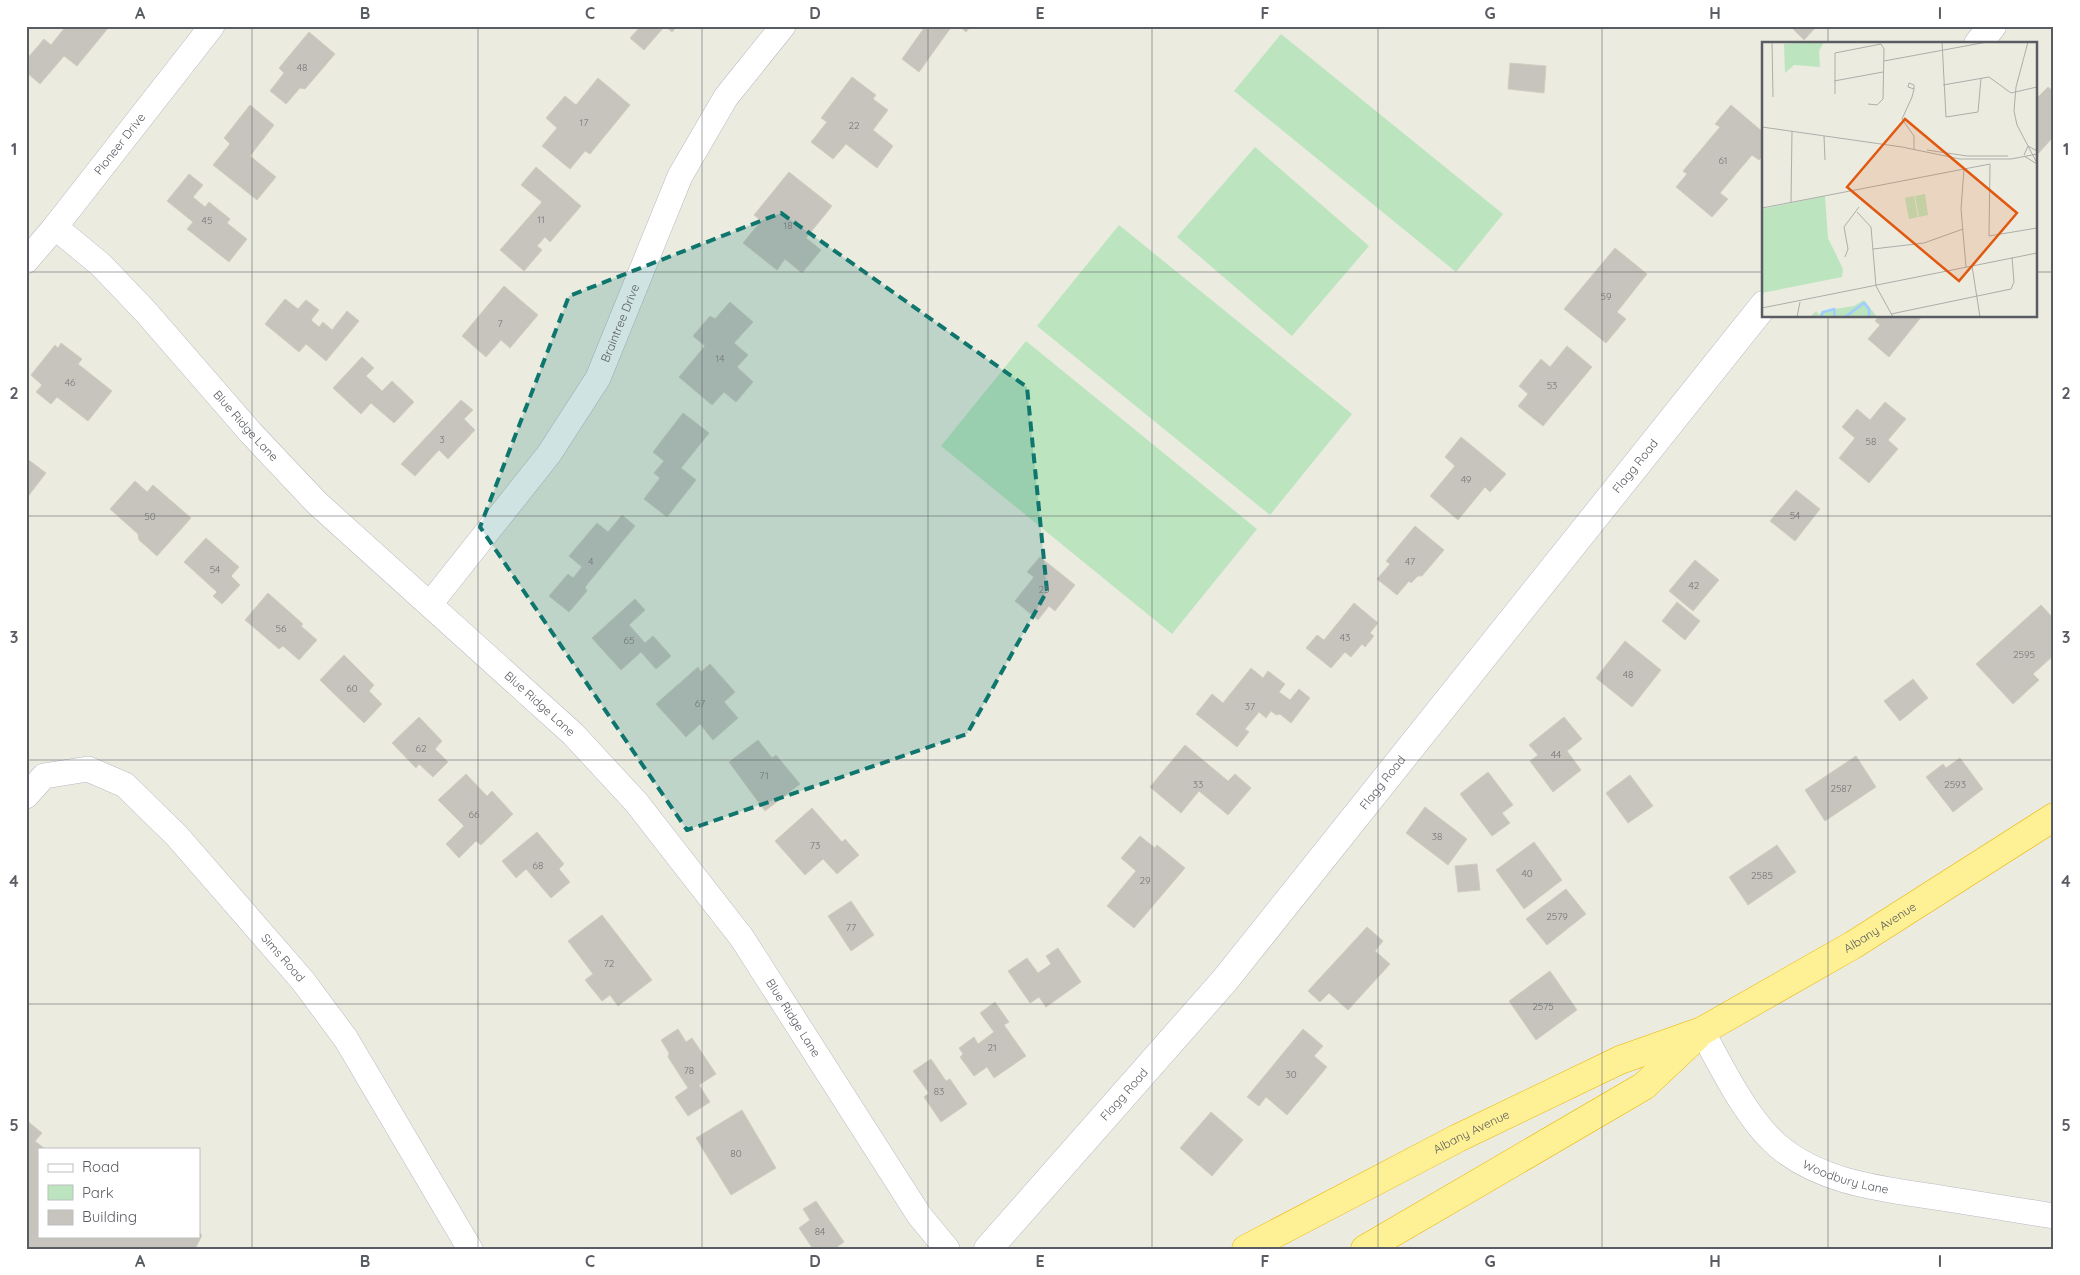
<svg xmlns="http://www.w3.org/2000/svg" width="2080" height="1275" viewBox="0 0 2080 1275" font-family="Quicksand,sans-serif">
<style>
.green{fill:#bce5bf}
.building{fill:#c7c4bd;stroke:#d1cdbf}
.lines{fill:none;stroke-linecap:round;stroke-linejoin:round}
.minor-casing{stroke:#b8bac0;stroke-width:26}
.tertiary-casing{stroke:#b8bac0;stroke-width:29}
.trunk-casing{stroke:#edb500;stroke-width:29}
.minor{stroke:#fff;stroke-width:25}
.tertiary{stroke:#fff;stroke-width:28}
.trunk{stroke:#fef094;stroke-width:28}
.marked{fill:#0f766e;fill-opacity:0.2;stroke:#0f766e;stroke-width:4;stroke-dasharray:10 6;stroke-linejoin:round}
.grid{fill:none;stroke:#595c62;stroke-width:1;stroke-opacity:0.55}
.labels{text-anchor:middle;stroke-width:4.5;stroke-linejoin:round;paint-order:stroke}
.number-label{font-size:10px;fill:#747679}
.street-label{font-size:12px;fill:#595c62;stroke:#fff}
.inset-river{fill:none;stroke:#9ecdff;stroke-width:2.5}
.inset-road{fill:none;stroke:#adaeaa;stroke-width:1}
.view{fill:#e15910;fill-opacity:0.15;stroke:#e15910;stroke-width:2.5}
.inset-edge{fill:none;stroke:#595c62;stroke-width:2.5}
.neatline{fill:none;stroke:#595c62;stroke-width:2}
.grid-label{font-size:16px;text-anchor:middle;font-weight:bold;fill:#595c62}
</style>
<rect width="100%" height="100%" fill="#ecebe0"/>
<g class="green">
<polygon points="1281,34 1503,214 1456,272 1234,91"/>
<polygon points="1255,147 1369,246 1292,336 1177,237"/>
<polygon points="1119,225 1352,414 1270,515 1037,326"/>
<polygon points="1026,341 1257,529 1172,634 941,446"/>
</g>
<g class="building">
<polygon points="66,26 109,27 77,66 64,56 40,84 26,72 26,60 44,39 51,45"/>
<polygon points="641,26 665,26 644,50 630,38"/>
<polygon points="665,26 678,26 672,32"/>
<polygon points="922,26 952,26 919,72 902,59 924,28"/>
<polygon points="959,26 971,26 966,32"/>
<polygon points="1790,26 1817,26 1804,40"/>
<polygon points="309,32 335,54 305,89 300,88 286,104 270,91 284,73 279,68"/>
<polygon points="1510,63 1546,66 1544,93 1508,89"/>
<polygon points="852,77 876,95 873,99 888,110 873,130 893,146 877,168 846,144 833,159 811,142 827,122 821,118"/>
<polygon points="598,78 630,105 590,154 585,151 570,169 542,146 557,128 546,118 565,96 576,105"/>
<polygon points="2048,87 2054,92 2054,136 2036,156 2036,99"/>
<polygon points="250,105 274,125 250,156 276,177 257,200 213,165 230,144 224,138"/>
<polygon points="1731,105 1764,133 1764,155 1759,160 1752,155 1720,193 1728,199 1712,217 1676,187 1687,174 1683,171 1720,127 1715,124"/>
<polygon points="536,167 581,206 550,242 545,237 537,246 542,250 524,271 500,250 542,202 521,185"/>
<polygon points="789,172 832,206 806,238 821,250 802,273 785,259 777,270 743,243 761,221 754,215"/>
<polygon points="189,174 203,185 193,197 205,207 209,202 230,219 227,223 247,239 229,262 187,229 193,222 167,201"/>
<polygon points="1615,248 1647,274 1617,312 1626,319 1606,343 1564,309"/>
<polygon points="504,286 538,315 510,348 501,340 486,357 462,336"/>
<polygon points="285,299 298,309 306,300 319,310 311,320 319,327 323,322 332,330 347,311 359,321 326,361 306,344 299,352 265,324"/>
<polygon points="730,302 753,322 734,343 748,355 737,367 753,382 736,402 724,392 712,405 679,377 705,346 693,336 710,316 715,319"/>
<polygon points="1879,316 1922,316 1889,357 1868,339 1880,325 1875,321"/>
<polygon points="61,343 82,359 78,364 112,391 88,421 57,397 51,404 36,392 42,385 31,375 55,345 58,348"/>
<polygon points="1567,346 1592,367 1543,426 1518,406 1528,394 1519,386 1541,359 1550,367"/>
<polygon points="362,357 374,368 366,376 382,391 392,381 414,402 394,423 371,403 361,414 333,388"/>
<polygon points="461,400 473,410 464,419 475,430 448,459 439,450 415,476 401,464"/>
<polygon points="1885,402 1906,419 1888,440 1898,449 1869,483 1839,458 1855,438 1842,427 1857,409 1870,420"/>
<polygon points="683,413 709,433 681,468 696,480 667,517 644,499 660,478 654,473 664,461 653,452"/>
<polygon points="1461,437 1506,474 1490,492 1485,487 1458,520 1430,496 1455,466 1445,457"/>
<polygon points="26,458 46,473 26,499"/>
<polygon points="135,481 147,492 153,485 191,518 157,556 139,540 138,534 110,509"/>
<polygon points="1796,490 1820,509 1795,541 1770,521"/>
<polygon points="622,515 635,526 585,587 587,591 569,612 549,596 568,574 573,578 582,567 569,556 597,523 608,532"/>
<polygon points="1415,526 1444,550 1422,576 1418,576 1411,583 1409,581 1397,595 1377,579 1390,564 1386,561"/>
<polygon points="206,538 239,567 231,576 240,585 222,604 213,596 217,592 184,562"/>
<polygon points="1040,557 1075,585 1055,611 1049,606 1038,620 1015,601 1034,577 1027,572"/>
<polygon points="1695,560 1719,580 1693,611 1669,591"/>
<polygon points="268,593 303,624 301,626 317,640 299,660 283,646 279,649 245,620"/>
<polygon points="635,599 645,610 629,625 645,643 653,636 671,656 656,669 641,652 621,670 592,638"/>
<polygon points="1677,602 1700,621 1685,640 1662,621"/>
<polygon points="1354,603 1378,623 1370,633 1374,636 1365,647 1362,644 1351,657 1345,652 1331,668 1306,648 1317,635 1324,640"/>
<polygon points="2041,605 2054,619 2054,655 2033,674 2039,680 2013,704 1976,664"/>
<polygon points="1625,641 1661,670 1632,707 1596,678"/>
<polygon points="344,655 374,685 369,691 382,704 364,723 320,680"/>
<polygon points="710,664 735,692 724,702 738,718 713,740 700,724 686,737 656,704 698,667 701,672"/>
<polygon points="1251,668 1263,678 1268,671 1285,684 1279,692 1290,700 1299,689 1310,698 1291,723 1280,714 1276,715 1271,711 1266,718 1259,712 1245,729 1249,732 1237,747 1196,714 1212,694 1223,703"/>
<polygon points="1913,679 1928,698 1900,721 1884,701"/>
<polygon points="419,717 442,741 435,749 448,762 433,777 419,764 416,768 392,743"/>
<polygon points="1564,717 1582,739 1567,751 1581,770 1553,792 1530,761 1538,755 1529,745"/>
<polygon points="758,740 772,758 776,755 800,784 765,811 729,762"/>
<polygon points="1185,745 1228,781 1235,774 1251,788 1228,815 1199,791 1181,813 1150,787"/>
<polygon points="1856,756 1876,787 1825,821 1805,790"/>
<polygon points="1960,758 1983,789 1953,812 1926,777 1943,764 1946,768"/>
<polygon points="1488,772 1513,805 1502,813 1510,823 1492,836 1460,794"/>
<polygon points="466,774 487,796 492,791 513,814 481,845 476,841 459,858 446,844 464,826 438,800"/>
<polygon points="1630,775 1653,806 1628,823 1606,793"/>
<polygon points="1425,807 1467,839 1448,865 1406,833"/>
<polygon points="812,808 842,842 845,839 859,855 837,874 823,859 805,875 775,841"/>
<polygon points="537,832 564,864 559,869 570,882 551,898 526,869 516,878 502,861"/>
<polygon points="1140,836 1155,848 1157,845 1185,868 1134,928 1107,906 1136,871 1121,858"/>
<polygon points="1534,842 1562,880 1524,909 1496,870"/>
<polygon points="1777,845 1796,872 1748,905 1729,877"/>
<polygon points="1477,864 1480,890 1458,892 1455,866"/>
<polygon points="1566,889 1586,914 1547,945 1526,919"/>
<polygon points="851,901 874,935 851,951 828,916"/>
<polygon points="602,915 652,980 618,1006 610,995 602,1001 585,980 593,974 568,941"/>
<polygon points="1367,927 1383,941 1375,951 1390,964 1348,1010 1329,993 1320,1002 1308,991"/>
<polygon points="1058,948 1081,982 1046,1007 1039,997 1030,1003 1008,971 1027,958 1038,973 1051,964 1046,956"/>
<polygon points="1550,971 1577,1010 1536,1040 1509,1001"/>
<polygon points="995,1002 1009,1022 1004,1025 1026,1056 994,1078 987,1067 974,1076 960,1057 963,1054 959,1048 974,1037 978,1044 994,1032 980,1013"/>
<polygon points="678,1029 686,1042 692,1038 716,1074 699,1085 710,1102 688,1116 675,1097 688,1088 668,1057 669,1053 661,1040"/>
<polygon points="1303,1029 1323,1046 1314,1056 1327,1067 1287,1115 1266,1097 1259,1106 1247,1097"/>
<polygon points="931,1059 946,1081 950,1079 967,1104 941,1122 924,1097 929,1093 913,1071"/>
<polygon points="742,1110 776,1168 731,1195 696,1138"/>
<polygon points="1211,1112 1243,1140 1212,1176 1180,1148"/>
<polygon points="26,1120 42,1133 35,1141 45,1149 39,1149 39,1236 199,1236 199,1233 202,1235 195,1249 26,1249"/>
<polygon points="816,1201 844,1242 834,1249 813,1249 799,1228 810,1220 803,1209"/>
</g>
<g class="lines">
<defs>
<g id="minor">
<path id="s1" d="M55 227 101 265 145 311 251 433 317 503 573 734 636 802 742 938 919 1215 947 1249"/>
<path id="s2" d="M26 261 55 227 212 26"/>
<path id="s3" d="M430 604 549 454 598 378 680 176 726 97 783 26"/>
<path id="s4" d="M26 796 44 776 88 769 125 785 177 836 303 981 346 1039 470 1249"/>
<path id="s5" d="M1702 1031C1721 1066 1747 1119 1777 1145 1822 1184 1885 1189 1941 1198 1979 1204 2016 1210 2054 1216"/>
</g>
<g id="tertiary">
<polyline points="1978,44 1992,26"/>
<path id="s6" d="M988 1249 1225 980 1764 305"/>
</g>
<g id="trunk">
<path id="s7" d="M1246 1249 1458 1138 1620 1060 1702 1031 1853 945 2054 817"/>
<polyline points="1365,1249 1644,1086 1696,1037"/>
</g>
</defs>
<use href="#minor" class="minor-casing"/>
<use href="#tertiary" class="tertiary-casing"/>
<use href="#trunk" class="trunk-casing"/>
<use href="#minor" class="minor"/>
<use href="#tertiary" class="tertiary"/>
<use href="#trunk" class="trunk"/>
</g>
<path class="marked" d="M781 213 1027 387 1047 591 967 734 687 830 480 527 569 296Z"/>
<path class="grid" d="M252 26V1249M478 26V1249M702 26V1249M928 26V1249M1152 26V1249M1378 26V1249M1602 26V1249M1828 26V44M26 272H1764M2036 272H2054M1828 316V1249M26 516H2054M26 760H2054M26 1004H2054"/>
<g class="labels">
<g class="number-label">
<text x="302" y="71">48</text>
<text x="584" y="126">17</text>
<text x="854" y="129">22</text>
<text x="1723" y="164">61</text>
<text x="541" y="223">11</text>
<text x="207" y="224">45</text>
<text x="788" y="229">18</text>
<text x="1606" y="300">59</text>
<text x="500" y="327">7</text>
<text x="720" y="362">14</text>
<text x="70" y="386">46</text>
<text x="1552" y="389">53</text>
<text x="442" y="443">3</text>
<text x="1871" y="445">58</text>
<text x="1466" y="483">49</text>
<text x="1795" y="519">54</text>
<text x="150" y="520">50</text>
<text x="591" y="565">4</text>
<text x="1410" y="565">47</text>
<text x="215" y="573">54</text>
<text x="1694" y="589">42</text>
<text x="1044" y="593">25</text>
<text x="281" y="632">56</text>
<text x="1345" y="641">43</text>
<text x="629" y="644">65</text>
<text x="2024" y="658">2595</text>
<text x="1628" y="678">48</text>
<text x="352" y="692">60</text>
<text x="700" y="707">67</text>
<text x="1250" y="710">37</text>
<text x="421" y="752">62</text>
<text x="1556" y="758">44</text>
<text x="764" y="779">71</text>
<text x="1198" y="788">33</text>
<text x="1955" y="788">2593</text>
<text x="1841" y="792">2587</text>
<text x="474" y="818">66</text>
<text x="1437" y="840">38</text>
<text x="815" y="849">73</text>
<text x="538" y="869">68</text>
<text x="1527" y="877">40</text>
<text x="1762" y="879">2585</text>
<text x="1145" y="884">29</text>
<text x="1557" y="920">2579</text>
<text x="851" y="931">77</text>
<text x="609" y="967">72</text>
<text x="1543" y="1010">2575</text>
<text x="992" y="1051">21</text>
<text x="689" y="1074">78</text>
<text x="1291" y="1078">30</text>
<text x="939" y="1095">83</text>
<text x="736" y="1157">80</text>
<text x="820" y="1235">84</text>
</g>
<g class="street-label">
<text dy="4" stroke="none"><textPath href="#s2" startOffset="150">Pioneer Drive</textPath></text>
<text dy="4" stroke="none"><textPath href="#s3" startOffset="341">Braintree Drive</textPath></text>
<text dy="4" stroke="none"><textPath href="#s1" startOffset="276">Blue Ridge Lane</textPath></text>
<text dy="4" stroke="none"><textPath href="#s6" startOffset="1016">Flagg Road</textPath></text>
<text dy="4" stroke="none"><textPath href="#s1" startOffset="681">Blue Ridge Lane</textPath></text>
<text dy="4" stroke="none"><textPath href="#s6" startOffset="611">Flagg Road</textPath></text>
<text dy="4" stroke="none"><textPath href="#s7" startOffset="712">Albany Avenue</textPath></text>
<text dy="4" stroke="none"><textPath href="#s4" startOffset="346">Sims Road</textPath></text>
<text dy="4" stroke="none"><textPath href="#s1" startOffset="1086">Blue Ridge Lane</textPath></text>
<text dy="4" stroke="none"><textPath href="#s6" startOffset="206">Flagg Road</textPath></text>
<text dy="4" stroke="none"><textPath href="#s7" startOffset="254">Albany Avenue</textPath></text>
<text dy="4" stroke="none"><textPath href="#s5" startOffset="214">Woodbury Lane</textPath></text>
</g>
</g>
<g transform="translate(1762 42)">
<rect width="275" height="275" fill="#ecebe0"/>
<path d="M62 0 57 9 58 25 32 23 23 31 22 2ZM163 152 166 173 157 175 153 154ZM63 154 66 196 81 227 80 235 0 251V167ZM152 154 156 175 147 177 143 156ZM102 258 115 275H48L54 269 57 273 60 269 92 264Z" fill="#bce5bf"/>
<path class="inset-river" d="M59 275 61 270 72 267 73 275M83 275 102 261 107 267V275"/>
<path class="inset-road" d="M10 0 11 55M180 0 184 75 216 70 219 36M266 0 254 45 252 69 255 83 275 121M122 19 225 0M72 39 121 30M181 43 227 35 249 51 275 45M152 47 146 45 147 41 152 43V47L150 55 140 77 152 94V107M73 52V11L119 2 122 7 121 57 115 63 106 62M0 85 140 105 198 117H249L275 112M62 94 63 118M165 108 205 114H246M262 113 266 104 275 109M262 114 275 122M228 122 227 194 275 186M202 127 199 167 204 225M29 160 30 89M0 166 228 122M95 170 109 185 114 244 131 275M111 207 162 201 201 187M83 215 86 207 82 185 97 165M210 224 218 275M0 266 275 211M129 272 249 247 252 240 250 215M35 275 38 260"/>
<path class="view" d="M143 77 255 171 197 239 85 145Z"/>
<rect width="275" height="275" class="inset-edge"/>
</g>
<rect width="2080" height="1275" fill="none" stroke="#ffffff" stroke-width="55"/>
<rect x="38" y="1148" width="162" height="90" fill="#ffffff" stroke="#bdbec0"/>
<rect x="48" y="1164" width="25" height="8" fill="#ffffff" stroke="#bdbec0"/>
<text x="82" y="1172" font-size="15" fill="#595c62">Road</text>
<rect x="48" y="1185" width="25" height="15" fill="#bce5bf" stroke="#bdbec0"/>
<text x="82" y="1198" font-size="15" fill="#595c62">Park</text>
<rect x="48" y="1210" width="25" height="15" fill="#c7c4bd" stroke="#bdbec0"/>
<text x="82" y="1222" font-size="15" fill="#595c62">Building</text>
<rect x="28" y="28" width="2024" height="1220" class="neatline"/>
<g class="grid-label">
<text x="140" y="19">A</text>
<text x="365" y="19">B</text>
<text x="590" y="19">C</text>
<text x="815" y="19">D</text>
<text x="1040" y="19">E</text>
<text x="1265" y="19">F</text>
<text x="1490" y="19">G</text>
<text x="1715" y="19">H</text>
<text x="1940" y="19">I</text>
<text x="14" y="155">1</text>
<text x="2066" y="155">1</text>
<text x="14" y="399">2</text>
<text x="2066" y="399">2</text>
<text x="14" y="643">3</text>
<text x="2066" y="643">3</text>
<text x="14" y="887">4</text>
<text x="2066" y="887">4</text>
<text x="14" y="1131">5</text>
<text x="2066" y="1131">5</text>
<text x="140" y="1267">A</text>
<text x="365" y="1267">B</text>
<text x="590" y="1267">C</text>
<text x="815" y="1267">D</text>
<text x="1040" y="1267">E</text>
<text x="1265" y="1267">F</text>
<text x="1490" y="1267">G</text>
<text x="1715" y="1267">H</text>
<text x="1940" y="1267">I</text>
</g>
</svg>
